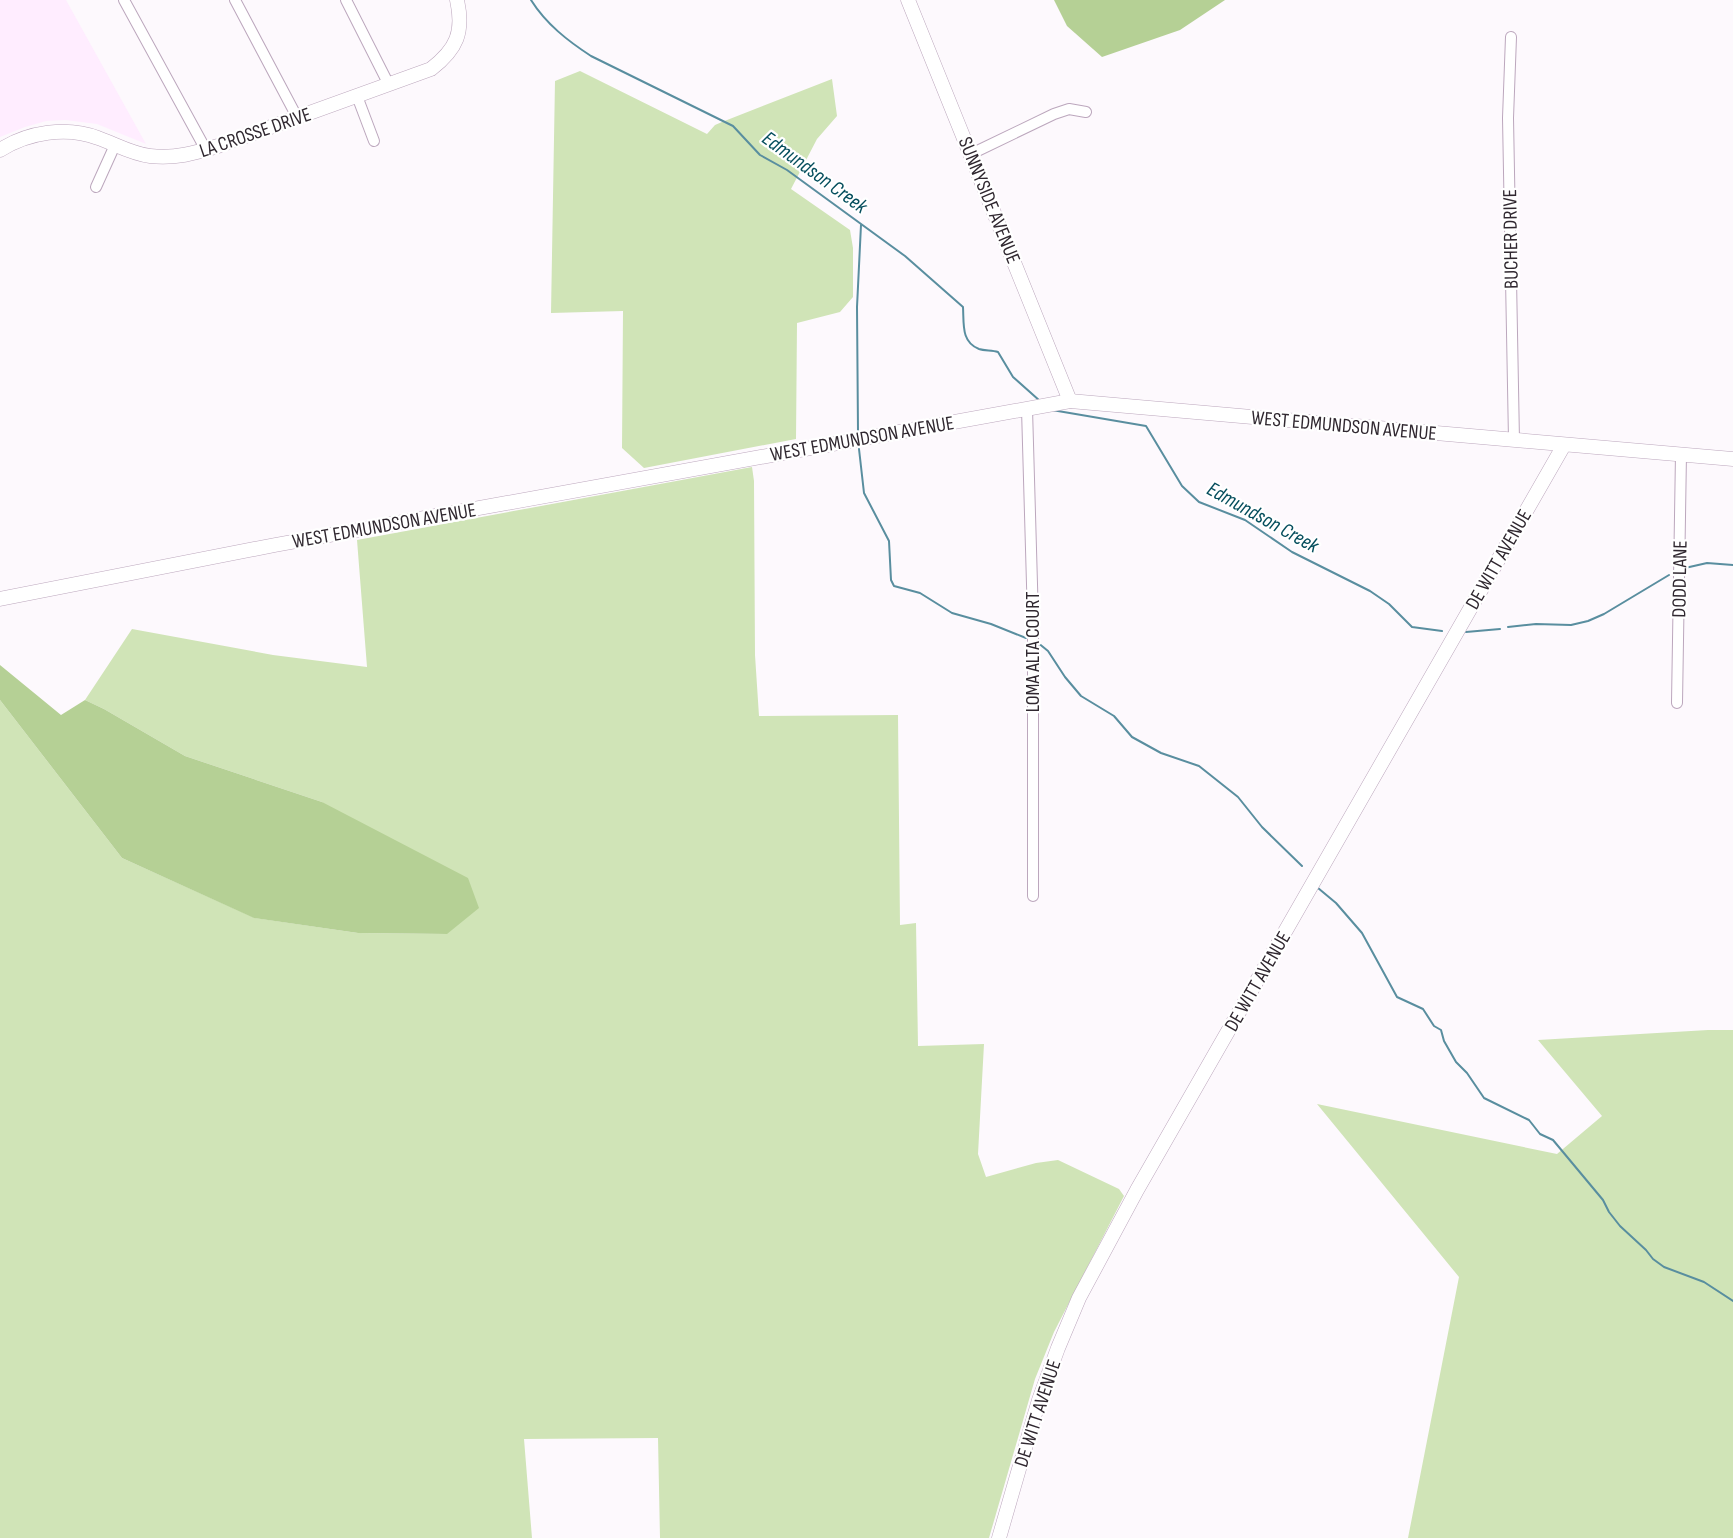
<svg xmlns="http://www.w3.org/2000/svg" width="1733" height="1538" viewBox="0 0 1733 1538" font-family="'Sofia Sans Condensed',sans-serif">
<style>
.built{fill:#ffedff}
.green{fill:#d0e4b7}
.forest{fill:#b5d095}
.lines{fill:none;stroke-linecap:round;stroke-linejoin:round}
.stream{stroke:#598e9f;stroke-width:2}
.street-casing{stroke:#bca7bd;stroke-width:12}
.secondary-casing{stroke:#bca7bd;stroke-width:15}
.street{stroke:#fff;stroke-width:10}
.secondary{stroke:#fff;stroke-width:14}
.labels{text-anchor:middle;stroke-width:4.5;stroke-linejoin:round;paint-order:stroke}
.street-label{font-size:20px;fill:#302830;stroke:#fff}
.water-label{font-size:21px;font-style:italic;fill:#054e5d;stroke:#fff}
</style>
<rect width="100%" height="100%" fill="#fdf9fd"/>
<polygon class="built" points="0,0 66,0 146,144 97,124 65,120 46,121 25,127 0,137"/>
<g class="green">
<polygon points="580,71 707,134 715,125 722,122 832,79 837,116 817,139 791,189 850,230 853,248 853,297 840,312 797,323 796,439 644,468 622,448 623,311 551,313 555,81"/>
<polygon points="752,467 754,481 755,655 759,716 898,715 900,925 916,923 918,1046 984,1044 978,1154 986,1177 1036,1163 1058,1160 1119,1189 1124,1196 1054,1332 1035,1379 989,1538 660,1538 658,1438 524,1439 532,1538 0,1538 0,700 122,858 255,918 358,933 447,934 322,802 185,756 104,709 85,700 132,629 273,655 367,667 357,540"/>
<polygon points="1708,1030 1733,1030 1733,1538 1408,1538 1459,1277 1317,1104 1557,1154 1602,1116 1538,1040"/>
</g>
<g class="forest">
<polygon points="1054,0 1225,0 1180,30 1102,57 1067,26"/>
<polygon points="0,665 61,715 85,700 104,709 185,756 322,802 468,878 479,908 447,934 358,933 254,918 122,858 0,700"/>
</g>
<g class="lines">
<g class="stream">
<path d="M531 0C546 24 568 41 591 56L733 126 760 155 787 170 905 256 963 307C964 324 961 342 979 349 985 351 992 350 998 352L1013 377 1040 401"/>
<polyline points="1052,410 1146,426 1182,486 1199,502 1245,520 1292,552 1370,591 1389,604 1412,627 1442,631"/>
<polyline points="858,432 857,307 861,225"/>
<polyline points="859,449 864,493 889,541 891,580 894,586 920,593 952,613 991,624 1026,638"/>
<polyline points="1685,568 1707,563 1733,565"/>
<polyline points="1508,627 1536,624 1571,625 1588,621 1604,614 1669,575"/>
<polyline points="1466,632 1500,629"/>
<polyline points="1037,642 1048,651 1065,677 1081,696 1114,716 1132,737 1161,753 1199,766 1238,797 1262,827 1302,866"/>
<polyline points="1318,888 1336,903 1362,933 1397,997 1423,1009 1434,1026 1441,1030 1444,1041 1456,1062 1467,1073 1484,1098 1529,1120 1540,1134 1553,1140 1603,1200 1609,1212 1620,1226 1646,1250 1653,1259 1664,1267 1704,1282 1733,1301"/>
</g>
<defs>
<g id="street">
<polyline points="124,0 206,150"/>
<polyline points="235,0 297,117"/>
<polyline points="346,0 389,85"/>
<polyline points="1511,37 1508,118 1514,440"/>
<polyline points="357,96 374,141"/>
<polyline points="971,154 1054,114 1069,109 1086,112"/>
<polyline points="96,187 115,145"/>
<polyline points="1027,409 1033,619 1033,896"/>
<polyline points="1677,703 1681,454"/>
</g>
<g id="secondary">
<polyline points="908,0 1070,401"/>
<path d="M0 150C28 132 67 126 98 138 115 144 132 154 150 156 175 159 195 153 218 146L431 69C457 49 464 32 457 0"/>
<polyline points="0,599 275,545 1070,401 1733,459"/>
<polyline points="999,1538 1039,1400 1058,1348 1079,1298 1137,1190 1564,445"/>
</g>
</defs>
<use href="#street" class="street-casing"/>
<use href="#secondary" class="secondary-casing"/>
<use href="#street" class="street"/>
<use href="#secondary" class="secondary"/>
</g>
<g class="labels">
<g class="street-label">
<text transform="translate(255 132) rotate(-19)" y="7">LA CROSSE DRIVE</text>
<text transform="translate(990 200) rotate(68)" y="7">SUNNYSIDE AVENUE</text>
<text transform="translate(1510 239) rotate(-91)" y="7">BUCHER DRIVE</text>
<text transform="translate(1344 425) rotate(5)" y="7">WEST EDMUNDSON AVENUE</text>
<text transform="translate(862 438) rotate(-10)" y="7">WEST EDMUNDSON AVENUE</text>
<text transform="translate(384 525) rotate(-10)" y="7">WEST EDMUNDSON AVENUE</text>
<text transform="translate(1498 559) rotate(-60)" y="7">DE WITT AVENUE</text>
<text transform="translate(1679 579) rotate(-89)" y="7">DODD LANE</text>
<text transform="translate(1032 652) rotate(-90)" y="7">LOMA ALTA COURT</text>
<text transform="translate(1257 981) rotate(-60)" y="7">DE WITT AVENUE</text>
<text transform="translate(1037 1413) rotate(-72)" y="7">DE WITT AVENUE</text>
</g>
<g class="water-label">
<text transform="translate(815 172) rotate(36)" y="7">Edmundson Creek</text>
<text transform="translate(1263 517) rotate(29)" y="7">Edmundson Creek</text>
</g>
</g>
</svg>
